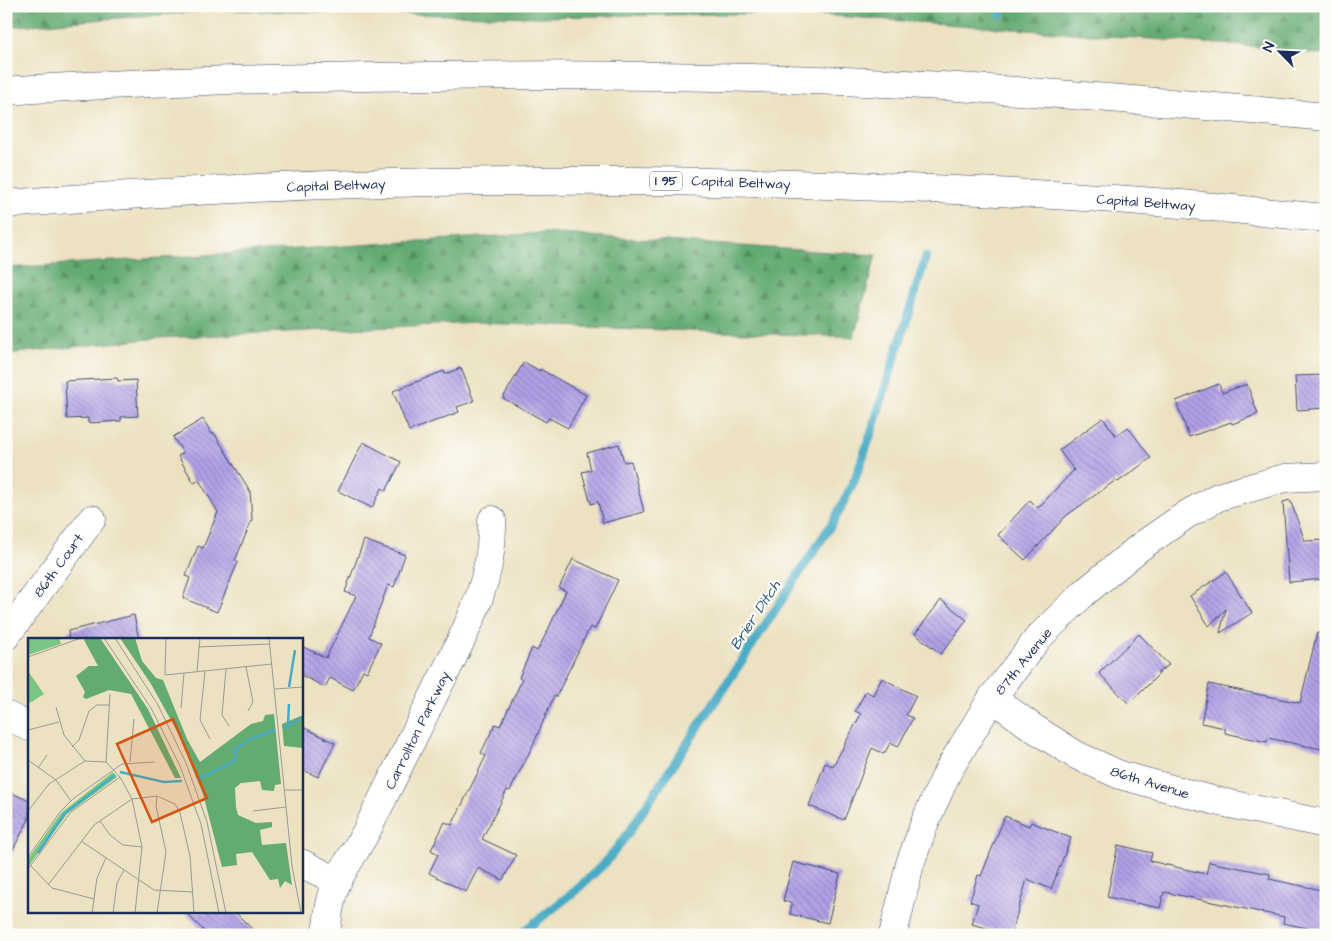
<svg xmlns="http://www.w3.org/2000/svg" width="1332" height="941" viewBox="0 0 1332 941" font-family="'Architects Daughter',sans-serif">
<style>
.forest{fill:url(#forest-firs);stroke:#406d68}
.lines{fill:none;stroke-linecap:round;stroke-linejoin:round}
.stream{stroke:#46abc5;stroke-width:9}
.building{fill:url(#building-back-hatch)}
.minor-casing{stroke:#3a4a6d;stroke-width:29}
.motorway-casing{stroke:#3a4a6d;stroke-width:29}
.minor{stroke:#fff;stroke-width:28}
.motorway{stroke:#fff;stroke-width:28}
.labels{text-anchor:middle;stroke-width:4.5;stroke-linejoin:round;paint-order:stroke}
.shield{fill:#fdfcf7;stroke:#5f6c8c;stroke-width:1}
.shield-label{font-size:12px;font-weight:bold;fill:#1b2f5e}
.street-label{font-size:14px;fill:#1b2f5e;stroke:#fdfcf7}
.water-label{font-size:15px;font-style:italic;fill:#2a5a82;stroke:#fdfcf7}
.inset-river{fill:none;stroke:#46abc5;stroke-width:2.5}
.inset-road{fill:none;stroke:#989a99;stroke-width:1}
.view{fill:#d45514;fill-opacity:0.15;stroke:#d45514;stroke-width:2.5}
.inset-edge{fill:none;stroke:#1b2f5e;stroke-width:2.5}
</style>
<defs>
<pattern id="forest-firs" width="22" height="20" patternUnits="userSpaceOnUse" patternTransform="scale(1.25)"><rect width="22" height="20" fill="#64ab72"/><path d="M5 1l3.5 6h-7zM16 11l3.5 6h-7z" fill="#528c61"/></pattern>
<pattern id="building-back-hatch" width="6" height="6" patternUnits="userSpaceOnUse" patternTransform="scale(1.25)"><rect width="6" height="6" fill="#b2a0e6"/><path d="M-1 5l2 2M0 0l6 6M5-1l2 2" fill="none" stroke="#9083be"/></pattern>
</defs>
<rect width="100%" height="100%" fill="#fdfcf7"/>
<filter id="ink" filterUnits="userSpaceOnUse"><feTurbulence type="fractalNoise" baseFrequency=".02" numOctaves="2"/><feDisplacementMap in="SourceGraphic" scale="10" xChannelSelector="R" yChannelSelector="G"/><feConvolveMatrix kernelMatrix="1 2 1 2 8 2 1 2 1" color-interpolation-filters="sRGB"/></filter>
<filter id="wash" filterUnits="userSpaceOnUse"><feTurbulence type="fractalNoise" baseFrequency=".0096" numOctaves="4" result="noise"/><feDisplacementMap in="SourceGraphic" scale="20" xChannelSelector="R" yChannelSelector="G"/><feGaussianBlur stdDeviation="1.12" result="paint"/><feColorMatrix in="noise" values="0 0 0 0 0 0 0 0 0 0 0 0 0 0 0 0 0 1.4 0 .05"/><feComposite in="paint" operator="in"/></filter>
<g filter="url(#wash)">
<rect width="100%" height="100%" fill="#ece1c1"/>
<g class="forest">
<polygon points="6,6 1326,6 1326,55 1247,46 793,13 536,17 219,10 6,27"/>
<polygon points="544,233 876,255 854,337 477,323 159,338 6,354 6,268"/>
</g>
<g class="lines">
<g class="stream">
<polyline points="1001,14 1003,6"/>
<polyline points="519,935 574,892 606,862 629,832 835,519 855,479 870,437 926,257"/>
</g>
</g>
<g id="blocks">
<g class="building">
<polygon points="524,362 540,371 540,369 586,395 568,428 549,418 546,422 503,398"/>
<polygon points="461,368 474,401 457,407 459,412 409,431 393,391 444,371 445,374"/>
<polygon points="1326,375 1326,408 1297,410 1295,376"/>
<polygon points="117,378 118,381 136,380 138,416 121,417 121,421 88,423 88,418 67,419 65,381"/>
<polygon points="1219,384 1222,393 1247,384 1258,414 1232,424 1231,422 1189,437 1176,401"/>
<polygon points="1103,418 1116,436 1128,427 1151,458 1118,482 1116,480 1066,516 1025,560 998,535 1030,500 1038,508 1074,470 1059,450"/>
<polygon points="203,419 212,434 214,433 250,491 252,519 235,561 238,562 217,612 183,598 190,578 186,576 198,546 203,548 218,512 199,480 194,483 178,456 183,453 173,437"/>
<polygon points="363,442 401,462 386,491 382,488 372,508 338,491"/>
<polygon points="619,444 624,462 631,461 644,512 603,523 598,502 591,504 582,472 591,470 587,453"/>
<polygon points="1290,500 1305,541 1326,540 1326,579 1289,582 1283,502"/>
<polygon points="364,540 405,555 394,587 388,585 369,637 381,643 367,672 363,670 353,690 330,678 325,687 301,675 301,646 326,658 356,596 345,592"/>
<polygon points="573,559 618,580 595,629 590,627 556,697 554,696 534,743 510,791 507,790 482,839 516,855 503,880 478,868 466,892 429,873 438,854 431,850 445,822 452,825 486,756 481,753 495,724 500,726 522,680 519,678 532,648 537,651 547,632 566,591 559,588"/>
<polygon points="1226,572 1252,613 1220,633 1226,609 1209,626 1190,596"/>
<polygon points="941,600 967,620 941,654 915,634"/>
<polygon points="134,615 139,640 69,640 68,631"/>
<polygon points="1317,633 1326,634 1326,750 1268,738 1267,742 1225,733 1225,728 1201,723 1209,684 1300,703"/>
<polygon points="1139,634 1169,665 1157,673 1160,673 1129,704 1099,673"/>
<polygon points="882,678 916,696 906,715 913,718 898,747 890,743 884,754 872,748 844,820 809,806 825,763 833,766 861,714 855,711 866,691 873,695"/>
<polygon points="301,726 335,743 318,777 301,769"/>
<polygon points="6,790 29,801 29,819 6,863"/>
<polygon points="1005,816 1029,826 1031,822 1071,838 1051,889 1027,879 1011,935 972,924 978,904 970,901 978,875 981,876"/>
<polygon points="1118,845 1152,853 1150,861 1206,874 1209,862 1270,874 1269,879 1326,891 1326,932 1283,923 1284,917 1164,892 1160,908 1107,897"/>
<polygon points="793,862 840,874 828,923 790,914 792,903 783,901"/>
<polygon points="185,912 235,912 258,935 208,935"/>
</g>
</g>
</g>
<g filter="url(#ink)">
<use href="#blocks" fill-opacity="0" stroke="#3a4a6d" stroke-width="1"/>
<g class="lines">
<defs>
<g id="minor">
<polyline points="6,636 92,519"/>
<polyline points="992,698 1032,727 1076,755 1120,775 1216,801 1326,824"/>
<polyline points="6,715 29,727"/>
<polyline points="301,863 337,881"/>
<path d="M326 935C328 916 330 897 338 880 347 863 358 847 367 830 389 786 411 742 433 697 461 639 494 587 492 520"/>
<polyline points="893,935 910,864 925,822 948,771 992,698 1039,637 1084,593 1140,547 1186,515 1218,497 1285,478 1326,476"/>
</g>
<g id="motorway">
<path d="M6 91C148 81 289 78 431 76 601 74 772 76 942 86 1070 94 1198 105 1326 117"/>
<path d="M6 204C280 181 555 176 829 185 946 189 1064 194 1180 204 1229 208 1277 214 1326 218"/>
</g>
</defs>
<use href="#minor" class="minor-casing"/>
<use href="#motorway" class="motorway-casing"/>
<use href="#minor" class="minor"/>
<use href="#motorway" class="motorway"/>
</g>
</g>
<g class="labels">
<rect class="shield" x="650" y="171.5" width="32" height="19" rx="4"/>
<g class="shield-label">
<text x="666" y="185">I 95</text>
</g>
<g class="street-label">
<text transform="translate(741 182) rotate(2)" y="5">Capital Beltway</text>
<text transform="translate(336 185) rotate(-2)" y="5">Capital Beltway</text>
<text transform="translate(1146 202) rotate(4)" y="5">Capital Beltway</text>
<text transform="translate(58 565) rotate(-54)" y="5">86th Court</text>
<text transform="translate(1023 661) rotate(-51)" y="5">87th Avenue</text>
<text transform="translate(417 730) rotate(-64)" y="5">Carrollton Parkway</text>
<text transform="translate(1150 782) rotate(17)" y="5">86th Avenue</text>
</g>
<g class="water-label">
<text transform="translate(755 615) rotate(-57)" y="5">Brier Ditch</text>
</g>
</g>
<g transform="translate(28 638)">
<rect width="275" height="275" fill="#ece1c1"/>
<path d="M0 0H31L33 6 0 17ZM0 33 16 56 2 65 0 62ZM85 134 89 139 39 176 0 229V221L33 175Z" fill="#7bc684"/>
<path d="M58 0H72L120 71 153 140H147L103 56 81 52 58 61 55 59 57 54 48 38 61 28H70L56 2ZM92 0H107L114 23 128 40 135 42 159 101 172 124 223 86 235 83 237 77 246 76 253 146 247 147 246 153 234 152 232 143 213 145 207 150 208 169 210 177 228 185 244 184V189L232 192 234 207 258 205 264 247 257 243 252 250 250 241 242 242 224 214 208 216 209 227 194 229 175 156 150 95 123 46ZM275 77V110L256 108 254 86Z" fill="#64ab72"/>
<path class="inset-river" d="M261 49 267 12M260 87 261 66M255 90 275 80M92 134 136 144 154 143M170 141 205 124 208 120 206 113 220 102 247 92M10 215 37 175 87 137"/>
<path class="inset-road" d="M76 0 123 70 152 128 173 186 191 275M87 0 130 67 158 125 179 184 198 275M138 0 137 37 244 26M241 0 264 228 273 275M170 9 242 6M0 19 53 0M218 29 225 64 220 73M198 31 194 77 201 88M169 33 172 0M177 33 172 82 182 101M247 51 275 49M28 69 36 97 57 123M153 70 156 35M0 92 31 84M44 109 51 102 61 73 69 67H82M0 122 28 142 43 163M78 124 92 139 104 161 114 209 107 275M78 124 82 56M102 124 106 81M10 130 19 117M257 152H275M0 173 21 146 57 123 78 124M225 173 258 169M72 183 82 197 95 207 114 209M53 203 126 252 165 254M0 219 32 174 46 160 94 126 127 124M3 228 24 250 66 261M0 231 43 174 92 139M20 247 66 187 104 161 129 158 147 166 152 175 162 218 166 275M64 275 69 240 78 220M85 275 89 245 96 232M129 275 138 214 128 168 129 158"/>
<path class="view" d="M145 81 179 160 124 184 89 106Z"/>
<rect width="275" height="275" class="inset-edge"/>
</g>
<rect width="1332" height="941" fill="none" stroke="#fdfcf7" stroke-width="25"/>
<g transform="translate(1280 52) rotate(294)" stroke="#fdfcf7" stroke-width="4" paint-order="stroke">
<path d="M0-4L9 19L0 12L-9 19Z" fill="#1b2f5e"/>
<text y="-8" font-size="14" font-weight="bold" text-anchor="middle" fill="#1b2f5e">N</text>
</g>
</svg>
